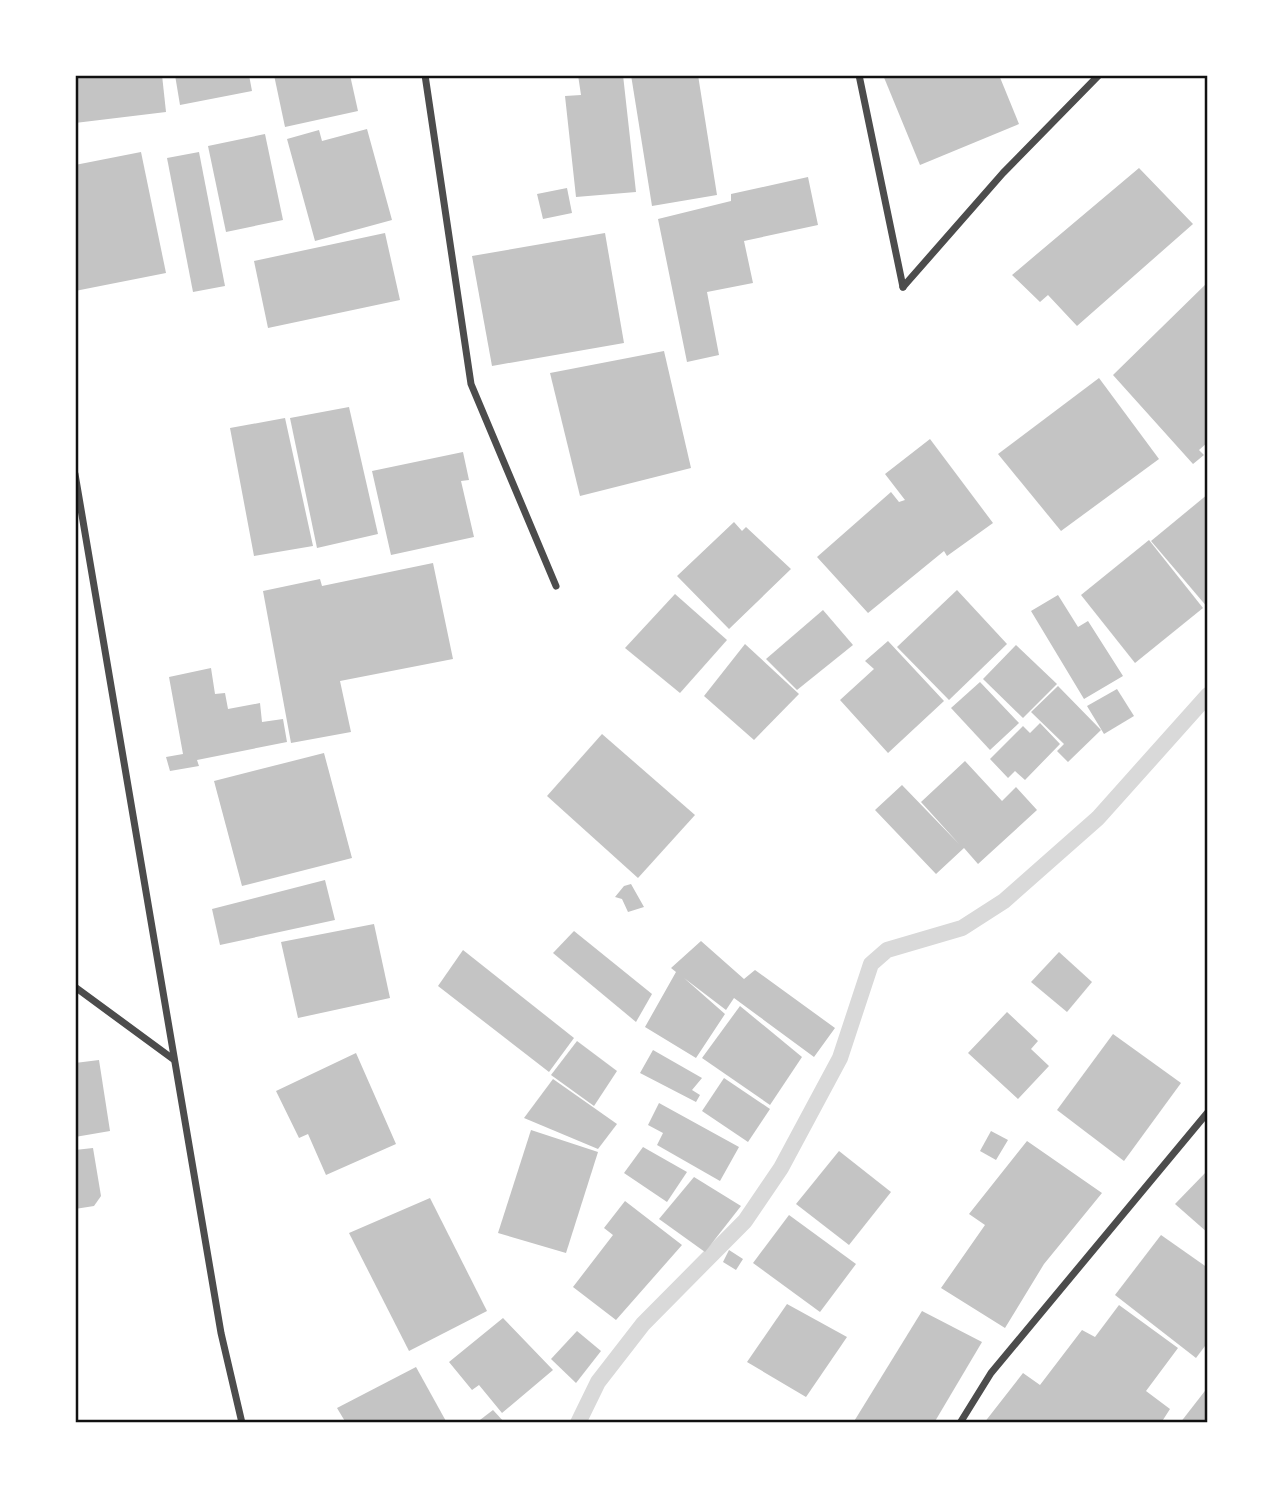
<svg xmlns="http://www.w3.org/2000/svg" width="1283" height="1498" viewBox="0 0 1283 1498" font-family="'Varela Round',sans-serif">
<style>
.lines{fill:none;stroke-linecap:round;stroke-linejoin:round}
.stream{stroke:#d9d9d9;stroke-width:16}
.building{fill:#c4c4c4}
.minor{stroke:#4c4c4c;stroke-width:7}
.neatline{fill:none;stroke:#111;stroke-width:2.5}
</style>
<rect width="100%" height="100%" fill="#fff"/>
<g class="lines">
<polyline class="stream" points="578,1423 598,1382 643,1324 745,1221 781,1168 840,1058 871,964 887,950 962,928 1004,901 1098,818 1208,695"/>
</g>
<g class="building">
<polygon points="75,75 162,75 166,112 75,123"/>
<polygon points="175,75 249,75 252,91 180,105"/>
<polygon points="274,75 350,75 358,111 285,127"/>
<polygon points="578,75 623,75 636,192 576,197 565,96 581,95"/>
<polygon points="631,75 698,75 717,195 652,206"/>
<polygon points="883,75 999,75 1019,124 920,165"/>
<polygon points="367,129 392,220 315,241 287,139 319,130 322,141"/>
<polygon points="265,134 283,220 226,232 208,146"/>
<polygon points="141,152 166,273 75,291 75,165"/>
<polygon points="199,152 225,286 193,292 167,158"/>
<polygon points="1139,168 1193,224 1077,326 1048,295 1040,302 1012,275"/>
<polygon points="808,177 818,225 744,241 753,283 707,292 719,355 687,362 658,219 731,201 731,194"/>
<polygon points="567,188 572,213 543,219 537,194"/>
<polygon points="385,233 400,300 268,328 254,261"/>
<polygon points="605,233 624,343 492,366 472,256"/>
<polygon points="1208,282 1208,442 1199,450 1204,455 1193,464 1113,375"/>
<polygon points="664,351 691,468 580,496 550,373"/>
<polygon points="1099,378 1159,459 1061,531 998,454"/>
<polygon points="349,407 378,534 317,548 290,418"/>
<polygon points="285,418 313,546 254,556 230,428"/>
<polygon points="930,439 993,523 947,556 944,551 868,613 817,557 891,492 899,502 905,500 885,474"/>
<polygon points="463,452 469,480 461,481 474,537 391,555 372,471"/>
<polygon points="1208,494 1208,608 1151,541"/>
<polygon points="734,522 742,531 746,527 791,569 729,629 677,576"/>
<polygon points="1149,540 1203,608 1135,663 1081,595"/>
<polygon points="433,563 453,659 340,681 351,732 291,743 263,591 320,579 322,586"/>
<polygon points="957,590 1007,644 949,700 897,647"/>
<polygon points="675,594 727,640 680,693 625,648"/>
<polygon points="1058,595 1078,627 1088,621 1123,676 1084,699 1031,611"/>
<polygon points="823,610 853,645 797,690 766,659"/>
<polygon points="888,641 944,701 888,753 840,700 874,669 865,661"/>
<polygon points="745,644 799,694 754,740 704,696"/>
<polygon points="1016,645 1057,684 1023,718 983,679"/>
<polygon points="211,668 215,694 225,693 228,709 260,703 262,722 283,719 287,742 197,760 199,766 170,771 166,757 183,754 169,677"/>
<polygon points="980,682 1019,723 990,750 951,708"/>
<polygon points="1058,686 1101,730 1068,762 1057,751 1064,744 1031,712"/>
<polygon points="1117,689 1134,716 1104,734 1087,706"/>
<polygon points="1040,723 1060,744 1025,780 1015,771 1008,778 990,759 1023,726 1030,733"/>
<polygon points="602,734 695,815 638,878 547,796"/>
<polygon points="324,753 352,858 242,886 214,781"/>
<polygon points="965,761 1002,801 1016,787 1037,810 978,864 964,848 936,874 875,810 902,785 959,844 921,802"/>
<polygon points="325,880 335,920 220,945 212,909"/>
<polygon points="631,884 644,907 628,912 622,899 615,897 624,886"/>
<polygon points="374,924 390,998 298,1018 281,942"/>
<polygon points="574,931 652,994 636,1022 553,953"/>
<polygon points="701,941 744,979 755,970 835,1028 814,1057 734,998 726,1010 684,978 725,1014 696,1058 645,1027 676,972 671,968"/>
<polygon points="463,950 574,1038 549,1072 438,986"/>
<polygon points="1059,952 1092,982 1067,1012 1031,982"/>
<polygon points="740,1006 802,1057 770,1105 702,1058"/>
<polygon points="1007,1012 1038,1041 1031,1049 1049,1066 1018,1099 968,1053"/>
<polygon points="1113,1034 1181,1083 1124,1161 1057,1110"/>
<polygon points="577,1041 617,1071 594,1106 551,1075"/>
<polygon points="653,1050 702,1078 692,1090 700,1095 696,1102 640,1073"/>
<polygon points="356,1053 396,1144 326,1175 308,1134 299,1138 276,1091"/>
<polygon points="99,1060 110,1131 75,1137 75,1063"/>
<polygon points="724,1078 770,1109 748,1142 702,1111"/>
<polygon points="553,1079 617,1124 598,1149 524,1118"/>
<polygon points="659,1103 739,1147 720,1181 657,1145 663,1133 648,1125"/>
<polygon points="531,1130 598,1152 566,1253 498,1233"/>
<polygon points="991,1131 1008,1140 996,1160 980,1151"/>
<polygon points="1027,1141 1102,1193 1044,1264 1005,1328 941,1288 985,1225 969,1214"/>
<polygon points="643,1147 687,1172 667,1202 624,1173"/>
<polygon points="93,1148 101,1196 94,1206 75,1209 75,1150"/>
<polygon points="839,1151 891,1192 849,1245 796,1204"/>
<polygon points="1208,1170 1208,1233 1175,1204"/>
<polygon points="694,1177 741,1206 705,1252 659,1219"/>
<polygon points="430,1198 487,1311 409,1351 349,1233"/>
<polygon points="625,1201 682,1245 616,1320 573,1287 613,1235 604,1228"/>
<polygon points="789,1215 856,1264 820,1312 753,1263"/>
<polygon points="1161,1235 1208,1268 1208,1342 1196,1358 1115,1295"/>
<polygon points="729,1250 743,1259 736,1270 723,1262"/>
<polygon points="787,1304 847,1337 806,1397 747,1362"/>
<polygon points="1119,1305 1178,1348 1146,1391 1170,1409 1161,1423 984,1423 1023,1373 1040,1385 1082,1330 1095,1337"/>
<polygon points="922,1311 982,1342 934,1423 853,1423"/>
<polygon points="503,1318 553,1370 502,1413 479,1385 472,1390 449,1362"/>
<polygon points="577,1331 601,1351 576,1383 551,1359"/>
<polygon points="416,1367 447,1423 346,1423 337,1408"/>
<polygon points="1208,1387 1208,1423 1180,1423"/>
<polygon points="493,1410 505,1423 476,1423"/>
</g>
<g class="lines">
<g class="minor">
<polyline points="425,75 471,384 556,586"/>
<polyline points="859,75 903,287"/>
<polyline points="903,287 1003,173 1099,75"/>
<polyline points="75,474 221,1333 242,1423"/>
<polyline points="75,987 173,1059"/>
<polyline points="960,1423 991,1373 1208,1112"/>
</g>
</g>
<rect width="1283" height="1498" fill="none" stroke="#ffffff" stroke-width="154"/>
<rect x="77" y="77" width="1129" height="1344" class="neatline"/>
</svg>
